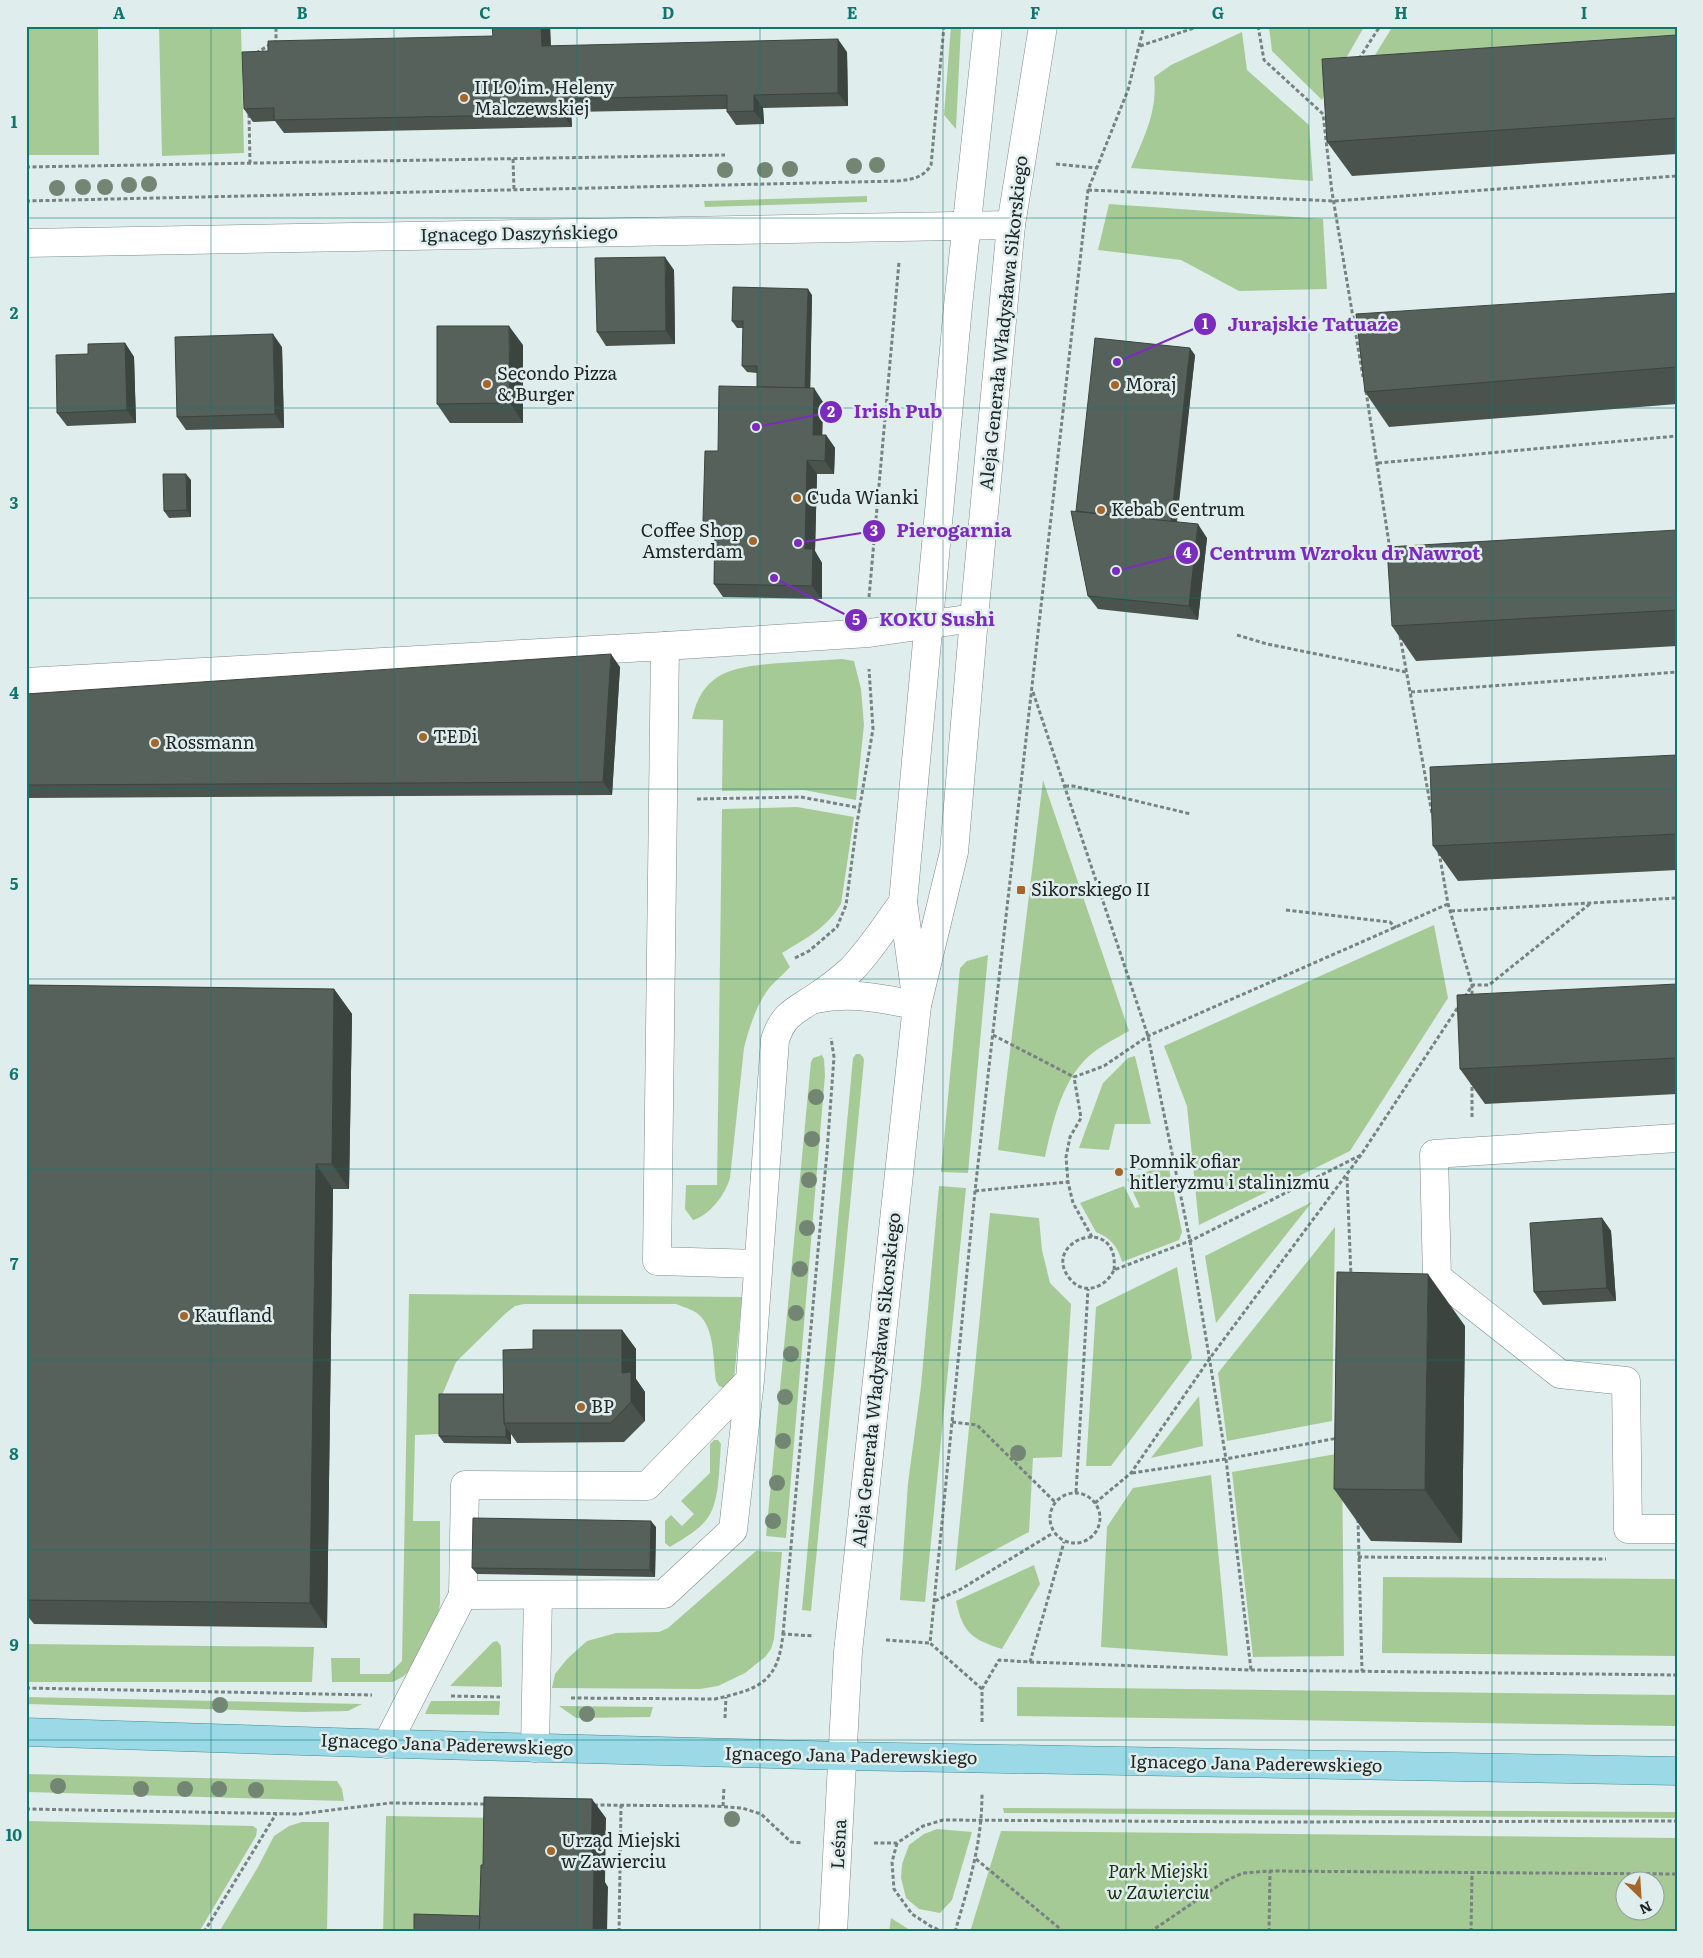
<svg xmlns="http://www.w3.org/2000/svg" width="1703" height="1958" viewBox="0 0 1703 1958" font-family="Literata,serif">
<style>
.green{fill:#a6ca96;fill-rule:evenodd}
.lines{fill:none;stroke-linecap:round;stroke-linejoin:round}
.minor-casing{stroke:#7d8b89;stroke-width:29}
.major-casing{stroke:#438a96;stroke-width:29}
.path{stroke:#788281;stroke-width:3;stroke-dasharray:4 2.5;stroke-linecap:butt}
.minor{stroke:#fff;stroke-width:28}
.major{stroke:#9ad9e5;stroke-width:28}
.tree{fill:#738673}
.wall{fill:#4a534e}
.shaded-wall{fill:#3c4440}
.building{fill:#56615b;stroke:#3c4440}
.grid{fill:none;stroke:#0f766e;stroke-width:1;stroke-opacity:0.55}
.poi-dot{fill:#a5662c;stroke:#dfeeec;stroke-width:2}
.labels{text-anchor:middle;stroke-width:5;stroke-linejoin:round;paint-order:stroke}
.poi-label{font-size:18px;fill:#212726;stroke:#dfeeec;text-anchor:start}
.street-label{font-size:18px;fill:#212726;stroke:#dfeeec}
.park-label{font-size:18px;font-style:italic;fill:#1a3010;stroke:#dfeeec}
.leader{fill:none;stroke:#7b2cbf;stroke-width:2}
.callout-dot{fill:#7b2cbf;stroke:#dfeeec;stroke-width:2}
.mark-label{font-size:15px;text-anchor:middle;font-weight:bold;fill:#fff}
.callout-label{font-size:19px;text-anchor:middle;font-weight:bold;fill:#7b2cbf;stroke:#dfeeec;stroke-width:5;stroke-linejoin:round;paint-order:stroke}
.neatline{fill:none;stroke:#0f766e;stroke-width:2}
.grid-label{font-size:16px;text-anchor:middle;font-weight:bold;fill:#0f766e}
</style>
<rect width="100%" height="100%" fill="#dfeeec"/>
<g class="green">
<polygon points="26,26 98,26 99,155 26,155"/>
<polygon points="159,26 241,26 244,153 162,156"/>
<polygon points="951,26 961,26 956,129 944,115"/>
<polygon points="1393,26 1677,26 1677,67 1355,87"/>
<polygon points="1269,27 1364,27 1322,100 1272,51"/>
<path d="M1242 32 1247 70 1309 125 1313 181 1131 168C1144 137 1158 111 1154 77L1171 65Z"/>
<polygon points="867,196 867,202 705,207 704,201"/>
<polygon points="1109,204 1323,219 1327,289 1239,291 1181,260 1098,250"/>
<path d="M842 659 854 661 861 689 864 725 856 800 804 790 722 791 723 720 692 719C703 669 736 667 780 663 801 662 822 660 842 659Z"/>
<path d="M1043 780 1129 1031C1113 1040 1096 1048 1084 1061 1061 1085 1052 1125 1045 1157L998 1150Z"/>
<path d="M797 807 854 817 841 904C827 928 805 939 782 953L790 967C784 974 776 980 770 987 757 1003 749 1028 744 1048L730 1178C725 1195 710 1215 693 1220L685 1209 686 1185H717L722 809Z"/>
<polygon points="1434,925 1448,998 1350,1151 1199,1225 1187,1106 1164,1046"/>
<polygon points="988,955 968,1173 941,1172 960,968 967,961"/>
<polygon points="856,1054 860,1054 863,1057 864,1060 811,1611 802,1610 853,1058"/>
<polygon points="822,1055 824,1059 825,1075 786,1538 766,1536 811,1062 813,1058"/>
<polygon points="1135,1056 1151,1124 1115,1124 1109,1150 1079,1148 1103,1083 1128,1058"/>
<path d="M1168 1164 1182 1232 1179 1240 1122 1262C1118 1247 1111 1238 1096 1232L1080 1203 1124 1186 1135 1208 1140 1207 1127 1179Z"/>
<polygon points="939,1186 966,1188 925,1602 900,1600 908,1483 921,1386"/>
<polygon points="1312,1202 1216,1323 1205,1256"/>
<polygon points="990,1213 1039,1218 1042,1250 1050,1283 1071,1304 1062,1457 1033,1458 1029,1532 955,1571"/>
<polygon points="1335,1227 1332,1421 1227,1441 1218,1373"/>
<polygon points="1177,1267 1192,1358 1111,1466 1086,1466 1096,1307"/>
<path d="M409 1294 742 1297 734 1379 724 1388 719 1386 716 1381C713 1360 715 1328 698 1314 692 1309 683 1307 676 1304H524L515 1306 506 1313 456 1362 443 1393 439 1434 415 1435 413 1521H440V1603L437 1624 416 1663 404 1676 393 1682H332L331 1658H360V1674H389L402 1661Z"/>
<polygon points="1199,1396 1203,1446 1151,1458"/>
<path d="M714 1440H718L721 1444C719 1465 720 1499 709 1516 701 1529 683 1539 670 1547L665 1543V1521L671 1515 682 1526 694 1514 681 1501 710 1473V1444Z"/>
<polygon points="1342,1453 1344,1656 1253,1657 1232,1472"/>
<polygon points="1211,1475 1228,1656 1101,1647 1107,1527 1133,1488"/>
<polygon points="756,1551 782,1552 774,1639 771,1649 765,1657 745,1673 718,1686 700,1689 552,1688 555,1674 567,1659 587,1641 616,1633 659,1632 668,1628"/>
<path d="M1034 1565 1040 1584 1002 1649C971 1639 963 1633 956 1601Z"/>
<polygon points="1383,1577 1677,1579 1677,1656 1382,1653"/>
<polygon points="497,1641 501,1646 502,1687 450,1686 493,1642"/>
<polygon points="28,1644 314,1647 312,1682 27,1682"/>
<polygon points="1017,1687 1677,1695 1677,1726 1017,1716"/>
<polygon points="26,1697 362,1704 348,1711 304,1712 26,1704"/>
<polygon points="431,1701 500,1701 499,1715 425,1714"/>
<polygon points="559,1706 653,1707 650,1717 576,1718"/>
<polygon points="26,1774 337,1781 342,1789 344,1801 26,1792"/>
<polygon points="1003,1808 1677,1812 1677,1818 1004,1813"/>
<polygon points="386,1816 501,1818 498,1924 420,1932 383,1932"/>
<polygon points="26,1821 253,1826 257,1829 256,1836 199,1932 26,1932"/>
<polygon points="302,1822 329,1822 327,1932 219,1932 258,1867 274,1836 289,1826"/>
<polygon points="937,1829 972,1832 952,1900 940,1913 919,1909 906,1898 901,1878 902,1864 909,1845 924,1834"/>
<path d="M1001 1831 1677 1838V1932H970ZM1626 1880H1656V1910H1626Z"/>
<polygon points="891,1918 913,1932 889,1932"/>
</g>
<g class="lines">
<defs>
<g id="minor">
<polyline points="26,243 1011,225"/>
<polyline points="26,682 665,646"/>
<polyline points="915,989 903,902 958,306 988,26"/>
<path d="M815 999C852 991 880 999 917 1005"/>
<polyline points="1677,1138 1434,1154 1437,1277 1560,1374 1626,1381 1628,1529 1677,1529"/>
<polyline points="758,1264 657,1261 665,646 869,633 974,618"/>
<path d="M750 1380 647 1486 465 1485 463 1595 664 1594 733 1530 750 1380 775 1040C783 1014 795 1011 816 997 828 989 841 979 852 969 871 949 887 924 903 902"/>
<polyline points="387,1744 463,1595"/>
<polyline points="535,1748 538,1595"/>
<polyline points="833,1932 848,1652 917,1005 954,852 974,618 1011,225 1043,26"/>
</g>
<polyline id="major" points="26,1732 365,1743 843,1756 1677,1771"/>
</defs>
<use href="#minor" class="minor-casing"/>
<use href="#major" class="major-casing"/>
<g class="path">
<polyline points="1258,26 1264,60 1323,114 1332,192 1363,377"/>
<polyline points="1140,46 1200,26"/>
<polyline points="256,53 276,41 276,26"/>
<polyline points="1359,59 1380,26"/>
<polyline points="249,114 250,163"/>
<polyline points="513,159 514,190"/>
<polyline points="1056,164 1097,168"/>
<polyline points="26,167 725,155"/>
<polyline points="1088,190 1334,201 1677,176"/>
<path d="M26 201 898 181C913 179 923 178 931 165L944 26"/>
<polyline points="1366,391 1390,550"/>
<polyline points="1378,463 1677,436"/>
<polyline points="869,597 899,262"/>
<polyline points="1237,635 1267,644 1406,672"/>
<polyline points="1400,636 1432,814"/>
<polyline points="1033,692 1148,1036 1190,1241 1226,1459 1251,1670"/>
<polyline points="1411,692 1677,672"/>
<polyline points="1065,786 1073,786 1191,814"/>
<polyline points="697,799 801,797 860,808"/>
<polyline points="1439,852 1448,904 1472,985 1472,997"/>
<polyline points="1286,910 1390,922 1396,928"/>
<polyline points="1451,911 1677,898"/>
<polyline points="795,958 809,951 837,927 846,905 857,823 873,729 869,669"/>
<polyline points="1465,997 1472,985 1489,985 1591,903"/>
<polyline points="993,1035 1074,1077"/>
<polyline points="1472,1117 1472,1083"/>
<polyline points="1347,1177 1351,1276"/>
<polyline points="975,1191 1068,1182"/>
<polyline points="1092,1237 1073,1203 1068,1182 1066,1157 1070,1137 1081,1118 1074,1077 1104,1066 1148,1036 1448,904"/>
<path d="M1114 1270C1120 1211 1037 1242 1071 1280 1085 1296 1106 1287 1114 1270L1190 1241 1361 1155"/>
<polyline points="952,1422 977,1425 1055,1502"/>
<polyline points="1132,1473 1226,1459 1338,1438"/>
<polyline points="1076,1492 1088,1289"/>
<circle cx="1075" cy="1518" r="25"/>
<polyline points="1095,1503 1131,1473 1210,1358 1361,1155 1460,1004"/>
<polyline points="1358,1519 1362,1671"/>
<polyline points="1358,1557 1606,1559"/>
<polyline points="935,1601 961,1589 1053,1533"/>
<polyline points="783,1634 827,1152 834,1057 831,1038"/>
<polyline points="886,1640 930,1643"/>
<polyline points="1030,1662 1251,1670 1677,1675"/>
<polyline points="26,1688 372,1695"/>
<polyline points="982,1689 930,1643 975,1191 1088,190 1128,90 1144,26"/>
<polyline points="451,1696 500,1697"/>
<path d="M571 1698 715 1699C759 1689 778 1683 783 1634L814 1636"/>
<polyline points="725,1718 726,1697"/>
<polyline points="982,1722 982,1689 999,1660 1030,1662 1064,1542"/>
<polyline points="594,1805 713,1806 742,1808 761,1814 791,1842 803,1843"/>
<polyline points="723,1806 724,1787"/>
<polyline points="26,1809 299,1814 390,1803 487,1804"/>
<polyline points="874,1843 897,1843 923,1826 943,1820 1277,1822 1677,1821"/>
<polyline points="897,1843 892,1862 894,1889 912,1914 932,1927 944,1932"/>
<polyline points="976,1859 1064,1932"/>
<polyline points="204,1932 276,1814"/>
<polyline points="619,1932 621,1805"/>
<path d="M955 1932C969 1883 982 1845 982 1793"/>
<polyline points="1150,1932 1225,1881 1243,1873 1270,1871 1677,1874"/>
<polyline points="1269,1932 1270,1871"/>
<polyline points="1471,1932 1472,1873"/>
</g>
<use href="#minor" class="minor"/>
<use href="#major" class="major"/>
</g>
<g class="tree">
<circle cx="877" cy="165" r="8"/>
<circle cx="854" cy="166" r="8"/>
<circle cx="790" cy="169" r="8"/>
<circle cx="725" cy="170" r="8"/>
<circle cx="765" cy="170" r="8"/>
<circle cx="149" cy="184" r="8"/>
<circle cx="129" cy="185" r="8"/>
<circle cx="83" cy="187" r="8"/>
<circle cx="105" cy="187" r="8"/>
<circle cx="57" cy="188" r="8"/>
<circle cx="816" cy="1097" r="8"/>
<circle cx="812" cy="1139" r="8"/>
<circle cx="809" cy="1180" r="8"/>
<circle cx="807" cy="1228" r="8"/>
<circle cx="800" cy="1269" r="8"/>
<circle cx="796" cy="1313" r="8"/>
<circle cx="791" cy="1354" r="8"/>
<circle cx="785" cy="1397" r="8"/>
<circle cx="783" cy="1441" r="8"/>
<circle cx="1018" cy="1453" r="8"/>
<circle cx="777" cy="1483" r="8"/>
<circle cx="773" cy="1521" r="8"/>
<circle cx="220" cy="1705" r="8"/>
<circle cx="587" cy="1714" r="8"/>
<circle cx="58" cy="1786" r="8"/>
<circle cx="141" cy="1789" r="8"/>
<circle cx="185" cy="1789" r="8"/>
<circle cx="219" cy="1789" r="8"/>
<circle cx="256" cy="1790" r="8"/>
<circle cx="732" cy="1819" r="8"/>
</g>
<g class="wall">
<polygon points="492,26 550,26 551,46 847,52 848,106 763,108 764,124 736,125 727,112 727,109 571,112 572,127 284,133 275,121 253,122 244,109 493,36"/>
<polygon points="1677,35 1677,154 1352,176 1327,142"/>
<polygon points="674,270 675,344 606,346 597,332"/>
<polygon points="1677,293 1677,404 1389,427 1365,392"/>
<polygon points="812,295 810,388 823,402 822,435 826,435 835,448 834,474 817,474 815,551 822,563 822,599 723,597 714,584 715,534 713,534 703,521 718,451 757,387 757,373 747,372 742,366 743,328 737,328 732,321"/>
<polygon points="125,343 134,357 136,423 67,426 57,413 88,354"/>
<polygon points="523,345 523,423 450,423 437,404"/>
<polygon points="282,347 284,428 186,430 177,417"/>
<polygon points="1195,355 1177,522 1207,538 1198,620 1098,609 1088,596 1076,511"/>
<polygon points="191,480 191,517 169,518 164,511"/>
<polygon points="1677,530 1677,646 1416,661 1392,626"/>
<polygon points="620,667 612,795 26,798 26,694"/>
<polygon points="1677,755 1677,870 1458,881 1433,846"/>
<polygon points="1677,984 1677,1094 1485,1104 1460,1069"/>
<polygon points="26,985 334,989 352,1014 349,1189 333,1189 327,1628 34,1624 26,1614"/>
<polygon points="1602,1218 1611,1231 1616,1301 1543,1305 1534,1292"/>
<polygon points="1465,1326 1462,1543 1371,1541 1334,1489"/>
<polygon points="622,1330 636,1349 636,1379 645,1392 645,1421 624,1442 517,1443 511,1434 511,1444 444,1443 439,1436 503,1394 533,1349"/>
<polygon points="656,1527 655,1577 477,1574 472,1568"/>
</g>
<g class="shaded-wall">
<polygon points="541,26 550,26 551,59 542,46"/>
<polygon points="838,39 847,52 848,106 838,93"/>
<polygon points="754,95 763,108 764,124 754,111"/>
<polygon points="562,99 571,112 572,127 562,114"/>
<polygon points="665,257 674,270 675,344 666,331"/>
<polygon points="808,289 812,295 810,401 805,394"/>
<polygon points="509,326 523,345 523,423 510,403"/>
<polygon points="273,334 282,347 284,428 275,414"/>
<polygon points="125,343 134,357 136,423 127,410"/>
<polygon points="1190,348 1195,355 1175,534 1171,528"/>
<polygon points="814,388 823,402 822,448 813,435"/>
<polygon points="826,435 835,448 834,474 825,461"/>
<polygon points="807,460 817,474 815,551 822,563 822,599 812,586 805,549"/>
<polygon points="186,474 191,480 191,517 187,510"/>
<polygon points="1198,524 1207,538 1198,620 1189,606"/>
<polygon points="611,654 620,667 612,795 603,782"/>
<polygon points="334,989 352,1014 349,1189 332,1164"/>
<polygon points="316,1164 333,1189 327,1628 310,1603"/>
<polygon points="1602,1218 1611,1231 1616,1301 1607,1288"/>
<polygon points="1428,1274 1465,1326 1462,1543 1425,1490"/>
<polygon points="622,1330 636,1349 636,1379 645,1392 645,1421 631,1402 622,1373"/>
<polygon points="506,1427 511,1434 511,1444 506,1437"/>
<polygon points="651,1521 656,1527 655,1577 650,1570"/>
<polygon points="592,1799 606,1818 605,1882 608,1887 607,1932 593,1932 591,1867"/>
</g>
<g class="building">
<polygon points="492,26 541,26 542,46 838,39 838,93 754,95 754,111 727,112 727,95 562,99 562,114 274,120 274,108 244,109 242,52 268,51 268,41 493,36"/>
<polygon points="1677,35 1677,118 1327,142 1322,59"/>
<polygon points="665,257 666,331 597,332 595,258"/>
<polygon points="733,287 808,289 805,388 757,387 757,366 742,366 743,321 732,321"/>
<polygon points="1677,293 1677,367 1365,392 1356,314"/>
<polygon points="437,326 509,326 510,403 437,404"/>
<polygon points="273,334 275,414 177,417 175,337"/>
<polygon points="1095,338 1190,348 1171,522 1076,511"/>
<polygon points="125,343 127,410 57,413 56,355 88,354 88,344"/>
<polygon points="719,386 814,388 813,435 826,435 825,461 807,460 805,549 813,549 812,586 714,584 715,522 703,521 705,451 718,451"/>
<polygon points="163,474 186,474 187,510 164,511"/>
<polygon points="1071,511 1198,524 1189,606 1088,596"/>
<polygon points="1677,530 1677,610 1392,626 1387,547"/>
<polygon points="611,654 603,782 26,785 26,694"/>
<polygon points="1677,755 1677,834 1433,846 1430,767"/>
<polygon points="1677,984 1677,1058 1460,1069 1457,995"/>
<polygon points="26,985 334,989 332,1164 316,1164 310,1603 26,1600"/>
<polygon points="1602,1218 1607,1288 1534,1292 1530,1223"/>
<polygon points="1337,1272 1428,1274 1425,1490 1334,1489"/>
<polygon points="533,1330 622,1330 622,1373 631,1372 631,1402 611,1423 504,1423 503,1350 533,1349"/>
<polygon points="439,1394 503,1394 504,1423 506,1427 506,1437 439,1436"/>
<polygon points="473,1518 651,1521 650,1570 472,1568"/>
<polygon points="484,1797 592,1799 591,1867 594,1867 593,1932 479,1932 481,1865 483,1865"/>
<polygon points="414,1914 480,1916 479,1932 414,1932"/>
</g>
<path class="grid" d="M211 26V1932M394 26V1932M577 26V1932M760 26V1932M943 26V1932M1126 26V1932M1309 26V1932M1492 26V1932M26 218H1677M26 408H1677M26 598H1677M26 789H1677M26 979H1677M26 1169H1677M26 1360H1677M26 1550H1677M26 1740H1677"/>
<g class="poi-dot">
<circle cx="464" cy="98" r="5"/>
<circle cx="487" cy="384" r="5"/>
<circle cx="1115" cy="385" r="5"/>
<circle cx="797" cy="498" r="5"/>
<circle cx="1101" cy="510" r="5"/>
<circle cx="753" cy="541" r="5"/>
<circle cx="423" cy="737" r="5"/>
<circle cx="155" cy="743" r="5"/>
<rect x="1016" y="885" width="10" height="10" rx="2.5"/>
<circle cx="1119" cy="1172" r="5"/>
<circle cx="184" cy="1316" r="5"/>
<circle cx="581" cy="1407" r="5"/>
<circle cx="551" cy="1851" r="5"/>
</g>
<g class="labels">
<g class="poi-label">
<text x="474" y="94">II LO im. Heleny<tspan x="474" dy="21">Malczewskiej</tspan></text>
<text x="497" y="380">Secondo Pizza<tspan x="497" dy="21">&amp; Burger</tspan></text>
<text x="1125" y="391">Moraj</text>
<text x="807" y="504">Cuda Wianki</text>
<text x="1111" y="516">Kebab Centrum</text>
<text x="743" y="537" text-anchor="end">Coffee Shop<tspan x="743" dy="21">Amsterdam</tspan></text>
<text x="433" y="743">TEDi</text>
<text x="165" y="749">Rossmann</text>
<text x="1031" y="896">Sikorskiego II</text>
<text x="1129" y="1168">Pomnik ofiar<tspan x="1129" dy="21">hitleryzmu i stalinizmu</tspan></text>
<text x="194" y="1322">Kaufland</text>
<text x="591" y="1413">BP</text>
<text x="561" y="1847">Urząd Miejski<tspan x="561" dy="21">w Zawierciu</tspan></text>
</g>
<g class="street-label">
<text transform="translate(519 234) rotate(-1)" y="6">Ignacego Daszyńskiego</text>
<text transform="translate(1004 323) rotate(-84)" y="6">Aleja Generała Władysława Sikorskiego</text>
<text transform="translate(877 1380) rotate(-84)" y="6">Aleja Generała Władysława Sikorskiego</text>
<text transform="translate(447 1745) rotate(2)" y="6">Ignacego Jana Paderewskiego</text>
<text transform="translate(851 1756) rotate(1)" y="6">Ignacego Jana Paderewskiego</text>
<text transform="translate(1256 1764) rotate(1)" y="6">Ignacego Jana Paderewskiego</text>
<text transform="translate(839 1844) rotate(-87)" y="6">Leśna</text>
</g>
<g class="park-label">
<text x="1158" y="1878">Park Miejski<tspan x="1158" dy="21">w Zawierciu</tspan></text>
</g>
</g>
<path class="leader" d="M1117 362L1205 324M756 427L831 412M798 543L874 531M1116 571L1187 553M774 578L856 620"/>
<g class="callout-dot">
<circle cx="1117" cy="362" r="5"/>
<circle cx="756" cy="427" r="5"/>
<circle cx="798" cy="543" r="5"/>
<circle cx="1116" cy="571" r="5"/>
<circle cx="774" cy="578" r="5"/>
<circle cx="1205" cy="324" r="12"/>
<circle cx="831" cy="412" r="12"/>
<circle cx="874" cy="531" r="12"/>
<circle cx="1187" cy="553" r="12"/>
<circle cx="856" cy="620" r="12"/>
</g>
<g class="mark-label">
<text x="1205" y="329">1</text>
<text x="831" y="417">2</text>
<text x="874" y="536">3</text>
<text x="1187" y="558">4</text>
<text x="856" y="625">5</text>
</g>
<g class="callout-label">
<text x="1313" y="331">Jurajskie Tatuaże</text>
<text x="898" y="418">Irish Pub</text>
<text x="954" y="537">Pierogarnia</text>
<text x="1345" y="560">Centrum Wzroku dr Nawrot</text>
<text x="937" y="626">KOKU Sushi</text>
</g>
<rect width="1703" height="1958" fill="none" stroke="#dfeeec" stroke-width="55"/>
<g transform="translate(1640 1896) rotate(155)"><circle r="24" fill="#dfeeec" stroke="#939e9d"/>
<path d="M0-4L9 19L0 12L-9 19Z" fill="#a5662c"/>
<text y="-8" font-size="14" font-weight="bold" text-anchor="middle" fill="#212726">N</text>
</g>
<rect x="28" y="28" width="1648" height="1902" class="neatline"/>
<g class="grid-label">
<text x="119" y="19">A</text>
<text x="302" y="19">B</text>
<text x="485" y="19">C</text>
<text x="668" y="19">D</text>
<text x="852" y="19">E</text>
<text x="1035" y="19">F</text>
<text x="1218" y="19">G</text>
<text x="1401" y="19">H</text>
<text x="1584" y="19">I</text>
<text x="14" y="128">1</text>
<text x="14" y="319">2</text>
<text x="14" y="509">3</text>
<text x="14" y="699">4</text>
<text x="14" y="890">5</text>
<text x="14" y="1080">6</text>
<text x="14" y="1270">7</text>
<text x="14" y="1460">8</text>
<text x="14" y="1651">9</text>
<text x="14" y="1841">10</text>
</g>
</svg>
